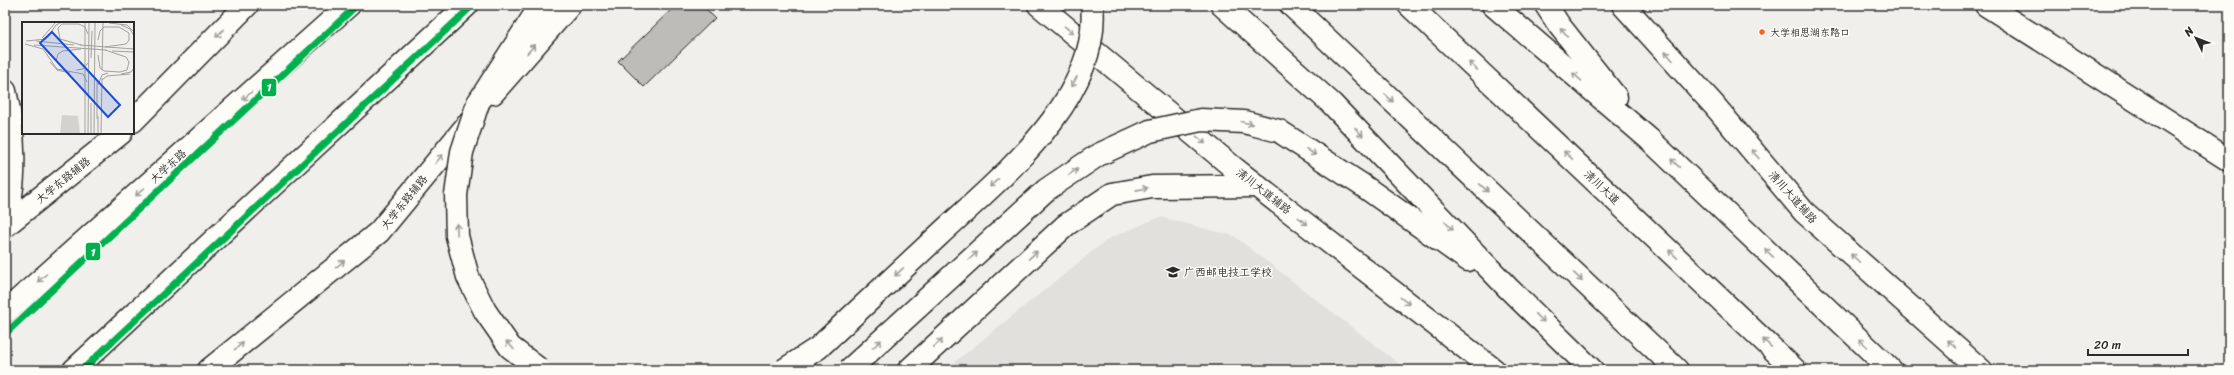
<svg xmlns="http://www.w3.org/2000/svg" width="2234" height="375" viewBox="0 0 2234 375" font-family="Sriracha,'LXGW WenKai TC',sans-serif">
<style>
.built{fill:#e1e0dc}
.building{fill:#bdbcb8;stroke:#2b2b2b}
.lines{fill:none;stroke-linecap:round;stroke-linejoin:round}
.street-casing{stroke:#2b2b2b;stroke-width:25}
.secondary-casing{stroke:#2b2b2b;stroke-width:25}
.primary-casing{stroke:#2b2b2b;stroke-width:25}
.highway-casing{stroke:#2b2b2b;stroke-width:25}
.street{stroke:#fdfcf7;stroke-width:22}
.secondary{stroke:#fdfcf7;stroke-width:22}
.primary{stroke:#fdfcf7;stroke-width:22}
.highway{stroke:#fdfcf7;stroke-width:22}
.highway-bridge-casing{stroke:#2b2b2b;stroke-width:25;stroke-linecap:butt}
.highway-bridge{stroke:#fdfcf7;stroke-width:22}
.metro-1-casing{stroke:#fdfcf7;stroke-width:10}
.metro-1{stroke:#00b04f;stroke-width:7}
.oneway{stroke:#9e9e9b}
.bus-dot{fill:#f26522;stroke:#fdfcf7;stroke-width:1.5}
.labels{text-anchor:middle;stroke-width:3;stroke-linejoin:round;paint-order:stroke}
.bus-label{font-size:10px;fill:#2b2b2b;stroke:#fdfcf7;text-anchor:start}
.street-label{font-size:11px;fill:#2b2b2b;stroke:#fdfcf7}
.poi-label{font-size:11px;fill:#2b2b2b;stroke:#fdfcf7;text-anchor:start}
.inset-road{fill:none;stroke:#a1a19e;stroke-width:1}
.view{fill:#1d4ed8;fill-opacity:0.15;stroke:#1d4ed8;stroke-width:2}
.inset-edge{fill:none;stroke:#2b2b2b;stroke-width:2}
.line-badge{stroke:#fdfcf7;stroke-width:1.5}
.badge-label{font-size:11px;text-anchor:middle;font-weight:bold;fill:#fff}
</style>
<rect width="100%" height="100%" fill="#f0efeb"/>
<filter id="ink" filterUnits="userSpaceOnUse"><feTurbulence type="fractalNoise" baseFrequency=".025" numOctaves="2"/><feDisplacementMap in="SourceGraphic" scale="8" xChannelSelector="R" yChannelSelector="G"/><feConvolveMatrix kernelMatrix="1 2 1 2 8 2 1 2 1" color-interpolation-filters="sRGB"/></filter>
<g filter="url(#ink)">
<polygon class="built" points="1160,217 1234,236 1407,370 945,370 1108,239"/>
<polygon class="building" points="676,5 702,5 715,18 644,87 618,61"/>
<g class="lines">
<defs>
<polyline id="street" points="1986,5 2229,160"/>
<g id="secondary">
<polyline points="1039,5 1235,169 1494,370"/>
<polyline points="1623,5 1714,105 1804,212 1981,370"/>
<polyline points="493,93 570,5"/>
<polyline points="133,121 247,5"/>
<polyline points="5,226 121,133"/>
<polyline points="209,370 379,232 473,118"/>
<polyline points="909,370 1066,225 1112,194 1152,187 1257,186"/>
</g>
<g id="primary">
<polyline points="5,312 349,5"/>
<polyline points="74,370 467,5"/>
</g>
<g id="highway">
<polyline points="1222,5 1332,104 1508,288 1592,370"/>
<polyline points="1291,5 1677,370"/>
<polyline points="1409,5 1795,370"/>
<polyline points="1493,5 1649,139 1891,370"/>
<polyline points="1546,5 1559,25 1616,97"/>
<path d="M5 91C14 128 18 183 5 219"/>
<polyline points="478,103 541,5"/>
<polyline points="1279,131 1362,185 1468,260"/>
</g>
</defs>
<use href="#street" class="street-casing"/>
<use href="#secondary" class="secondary-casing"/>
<use href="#primary" class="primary-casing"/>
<use href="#highway" class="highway-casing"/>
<use href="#street" class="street"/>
<use href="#secondary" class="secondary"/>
<use href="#primary" class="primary"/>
<use href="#highway" class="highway"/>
<defs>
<g id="highway-bridge">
<polyline points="478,103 462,152 456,195 457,236 468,277 485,311 510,347 540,370"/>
<path d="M784 370 818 348C858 311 898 273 938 236 999 179 1102 98 1092 5"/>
<polyline points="849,370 1046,190 1098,155 1150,131 1201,120 1244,122 1279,131"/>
</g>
</defs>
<use href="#highway-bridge" class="highway-bridge-casing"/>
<use href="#highway-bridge" class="highway-bridge"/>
<defs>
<g id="metro-1">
<polyline points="5,334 357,5"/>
<polyline points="82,370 473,5"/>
</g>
</defs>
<use href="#metro-1" class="metro-1-casing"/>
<use href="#metro-1" class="metro-1"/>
</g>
<defs><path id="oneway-shaft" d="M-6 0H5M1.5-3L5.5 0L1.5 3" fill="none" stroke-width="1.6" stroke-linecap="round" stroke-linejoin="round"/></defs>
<g class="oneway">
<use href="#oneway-shaft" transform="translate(1069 30) rotate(40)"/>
<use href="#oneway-shaft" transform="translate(1564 32) rotate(-129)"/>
<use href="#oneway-shaft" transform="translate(220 33) rotate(135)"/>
<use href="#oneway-shaft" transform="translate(531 49) rotate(-49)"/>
<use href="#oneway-shaft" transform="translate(1669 56) rotate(-132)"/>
<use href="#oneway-shaft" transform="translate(1473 66) rotate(-137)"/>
<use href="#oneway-shaft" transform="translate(1577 77) rotate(-139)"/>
<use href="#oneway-shaft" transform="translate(1074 82) rotate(119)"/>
<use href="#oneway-shaft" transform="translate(247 96) rotate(138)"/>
<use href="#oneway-shaft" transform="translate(1389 98) rotate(43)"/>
<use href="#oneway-shaft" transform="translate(1247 123) rotate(12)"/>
<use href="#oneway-shaft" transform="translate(1359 132) rotate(46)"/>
<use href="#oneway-shaft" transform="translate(1201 140) rotate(40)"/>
<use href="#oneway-shaft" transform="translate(1311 152) rotate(33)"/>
<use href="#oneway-shaft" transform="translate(1755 154) rotate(-130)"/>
<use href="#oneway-shaft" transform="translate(1568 155) rotate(-137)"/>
<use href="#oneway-shaft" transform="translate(439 159) rotate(-51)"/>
<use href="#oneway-shaft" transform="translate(1675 163) rotate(-136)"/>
<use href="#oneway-shaft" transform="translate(1073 172) rotate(-34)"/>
<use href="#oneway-shaft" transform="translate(994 183) rotate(137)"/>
<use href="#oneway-shaft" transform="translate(1484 188) rotate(43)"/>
<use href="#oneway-shaft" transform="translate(1142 189) rotate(-11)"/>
<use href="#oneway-shaft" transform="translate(140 192) rotate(138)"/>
<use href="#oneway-shaft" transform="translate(1303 221) rotate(38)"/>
<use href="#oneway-shaft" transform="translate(1449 226) rotate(46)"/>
<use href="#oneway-shaft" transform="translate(457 229) rotate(-91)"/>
<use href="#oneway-shaft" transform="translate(1769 253) rotate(-136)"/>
<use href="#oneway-shaft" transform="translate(1673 254) rotate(-137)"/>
<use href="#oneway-shaft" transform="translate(1033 255) rotate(-43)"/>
<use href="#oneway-shaft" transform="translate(973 256) rotate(-42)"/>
<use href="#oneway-shaft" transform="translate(1855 258) rotate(-138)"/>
<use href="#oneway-shaft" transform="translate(340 264) rotate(-39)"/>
<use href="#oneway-shaft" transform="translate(899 272) rotate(137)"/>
<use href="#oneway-shaft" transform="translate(1578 277) rotate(43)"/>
<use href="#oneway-shaft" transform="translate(42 278) rotate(138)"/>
<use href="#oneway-shaft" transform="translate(1405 301) rotate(38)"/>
<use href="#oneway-shaft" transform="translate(1540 318) rotate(44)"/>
<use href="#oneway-shaft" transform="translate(938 343) rotate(-43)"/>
<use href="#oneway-shaft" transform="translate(1767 343) rotate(-137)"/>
<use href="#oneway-shaft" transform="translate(1863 343) rotate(-136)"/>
<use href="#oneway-shaft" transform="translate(877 344) rotate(-42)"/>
<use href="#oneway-shaft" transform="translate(1952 344) rotate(-138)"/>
<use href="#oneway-shaft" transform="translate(510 345) rotate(-132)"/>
<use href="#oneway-shaft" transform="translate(239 346) rotate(-39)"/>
</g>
</g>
<defs>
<symbol id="school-bare" viewBox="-9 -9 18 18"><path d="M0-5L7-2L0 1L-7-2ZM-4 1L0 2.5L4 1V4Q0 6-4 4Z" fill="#2b2b2b" stroke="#fdfcf7" stroke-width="2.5" paint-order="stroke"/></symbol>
</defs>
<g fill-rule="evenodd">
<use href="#school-bare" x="1163" y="262" width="20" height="20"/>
</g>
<circle class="bus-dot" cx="1762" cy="32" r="3.5"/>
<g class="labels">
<g class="bus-label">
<text x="1770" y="36">大学相思湖东路口</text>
</g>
<g class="street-label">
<text transform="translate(168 166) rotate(-42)" y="4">大学东路</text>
<text transform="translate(63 180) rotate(-39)" y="4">大学东路辅路</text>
<text transform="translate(1602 187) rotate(43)" y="4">清川大道</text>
<text transform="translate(1264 191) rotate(38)" y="4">清川大道辅路</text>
<text transform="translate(1793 197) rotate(48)" y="4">清川大道辅路</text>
<text transform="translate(404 202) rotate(-51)" y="4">大学东路辅路</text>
</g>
<g class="poi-label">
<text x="1184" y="276">广西邮电技工学校</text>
</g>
</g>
<g transform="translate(22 22)">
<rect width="112" height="112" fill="#f0efeb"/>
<path d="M40 93 56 94 58 112H38Z" fill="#d3d2cf"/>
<path class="inset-road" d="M63 0V112M87 1 105 3 112 10M99 3 108 7 112 14M20 16 34 0M76 18 78 9 82 5H97L107 11V18L104 22 83 25M4 19 24 17 34 3 40 0M14 19 52 23M3 22 21 27 35 47 61 52 65 60M12 23 84 28M58 23 112 27M59 23 38 17 36 6 40 2H57L63 5 66 12M90 29 112 30M76 33 78 46 82 49 98 50 105 48 107 40 104 35 83 28M69 36 70 9M28 40 35 48 48 51M40 46 34 39 36 32 41 29 59 27M54 48 61 47 66 41M80 48 81 0M99 52 109 50 112 46M80 58 85 54 108 52M76 63 80 53 86 51M76 94V112M75 97V60M66 112 67 0M69 112V81M72 112 73 0M79 112 80 56"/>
<path class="view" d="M30 10 98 83 86 95 18 21Z"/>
<rect width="112" height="112" class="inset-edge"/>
</g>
<g class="line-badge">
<rect x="261" y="78" width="16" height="19" rx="4" fill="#00b04f"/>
<rect x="85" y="242" width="16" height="19" rx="4" fill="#00b04f"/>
</g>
<g class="badge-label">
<text x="269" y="91">1</text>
<text x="93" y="256">1</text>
</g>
<rect width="2234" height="375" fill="none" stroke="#fdfcf7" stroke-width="20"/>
<rect x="10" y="10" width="2214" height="355" fill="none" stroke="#2b2b2b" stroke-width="1.5" filter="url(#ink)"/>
<g transform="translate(2196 38) rotate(313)" stroke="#fdfcf7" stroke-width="3" paint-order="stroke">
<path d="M0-3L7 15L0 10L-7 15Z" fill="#2b2b2b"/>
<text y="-6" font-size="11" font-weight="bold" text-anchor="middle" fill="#2b2b2b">N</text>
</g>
<path d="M2088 349v6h100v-6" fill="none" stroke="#2b2b2b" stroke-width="2"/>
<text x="2094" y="349" font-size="12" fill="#2b2b2b" stroke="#fdfcf7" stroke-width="3" paint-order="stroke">20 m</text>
</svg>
